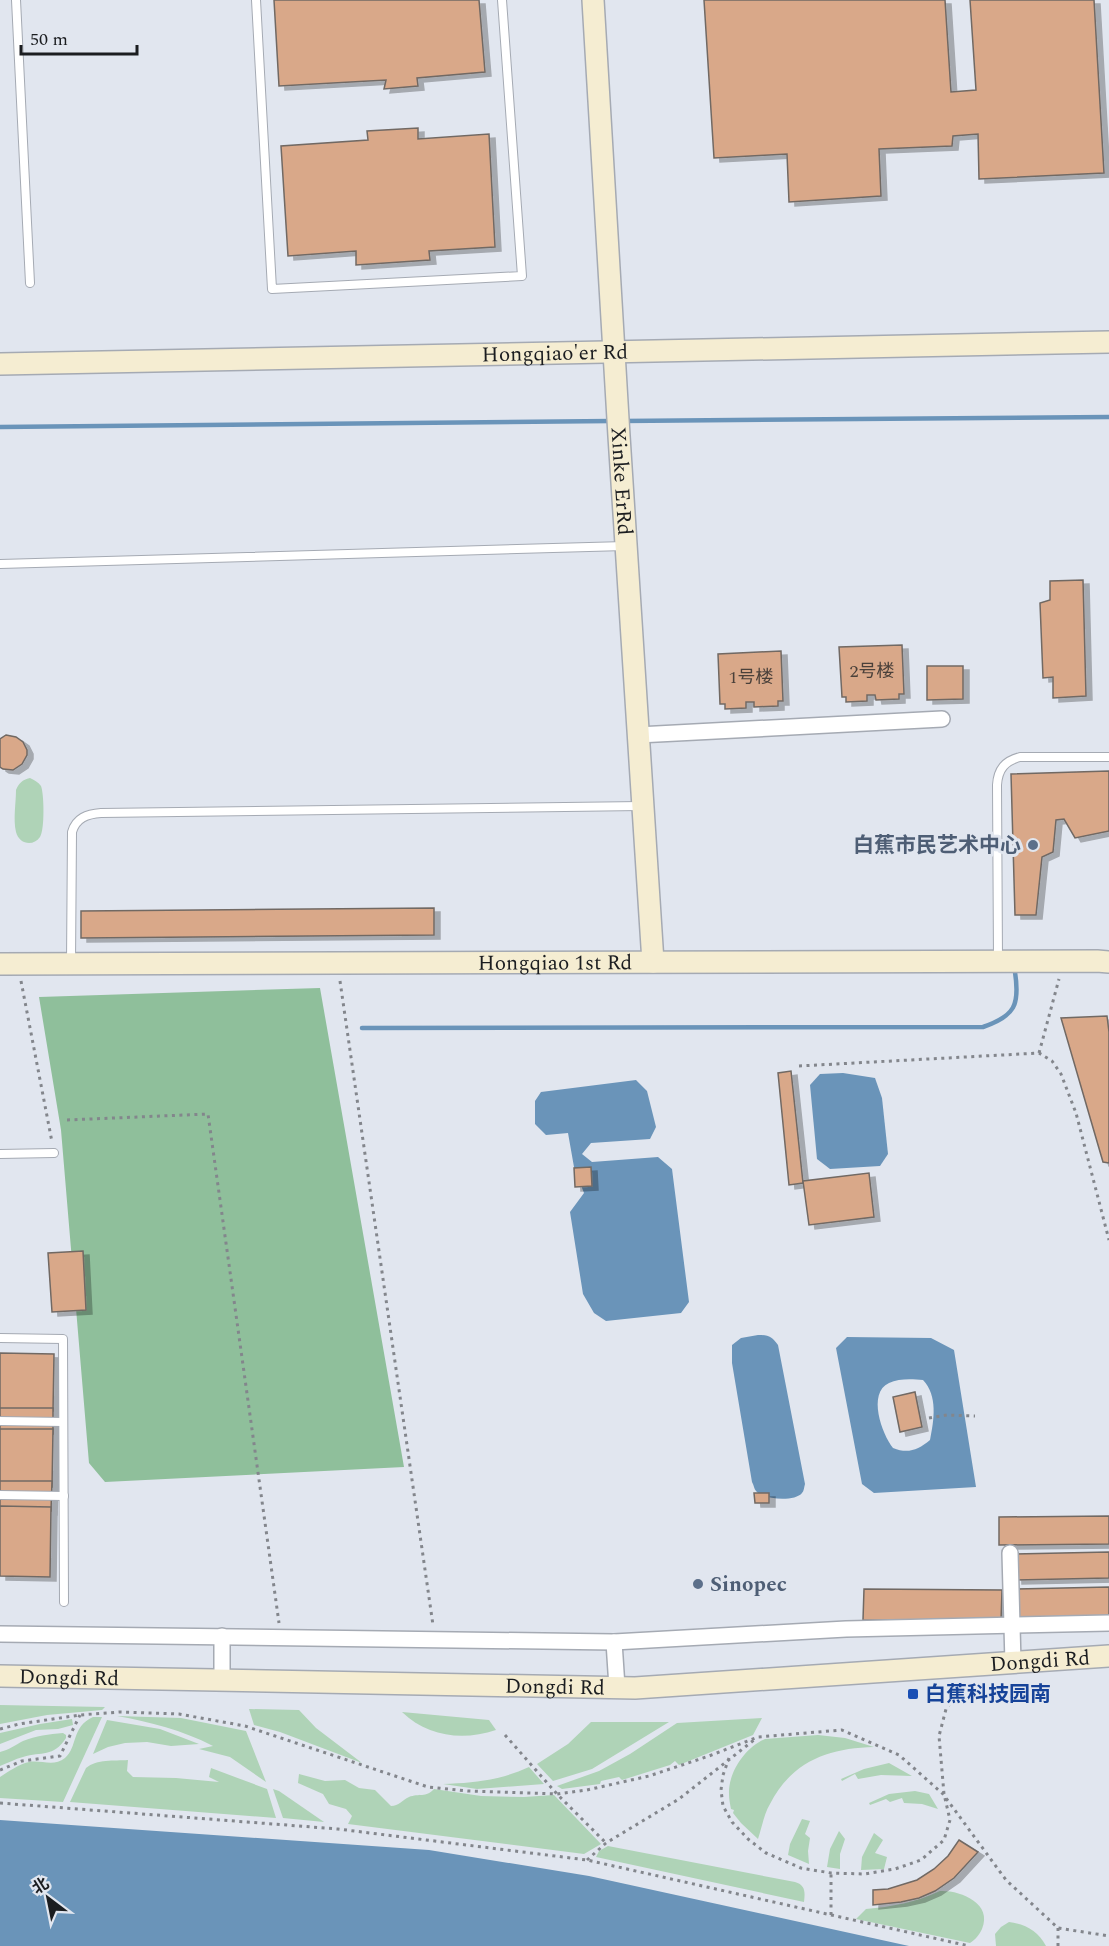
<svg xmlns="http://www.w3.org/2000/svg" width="1109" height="1946" viewBox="0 0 1109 1946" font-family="Spectral,'Noto Sans SC',serif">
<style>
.green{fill:#afd3b7}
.forest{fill:#8fbf9b}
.water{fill:#6a94b9;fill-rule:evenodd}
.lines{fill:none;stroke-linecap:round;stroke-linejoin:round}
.stream{stroke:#6a94b9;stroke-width:4.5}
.building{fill:#d9a889;stroke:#716964;stroke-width:1.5;filter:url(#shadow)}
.lane-casing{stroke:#a5aab3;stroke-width:10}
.street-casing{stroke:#a5aab3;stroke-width:18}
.secondary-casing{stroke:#a5aab3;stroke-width:24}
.path{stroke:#83868c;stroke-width:3;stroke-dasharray:3 4.5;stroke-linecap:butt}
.lane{stroke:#fff;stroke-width:8}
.street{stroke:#fff;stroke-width:15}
.secondary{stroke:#f5edd2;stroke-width:21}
.service-dot{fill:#5c6f8a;stroke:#e1e6ef;stroke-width:2}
.transit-dot{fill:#1a4fb4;stroke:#e1e6ef;stroke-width:2}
.labels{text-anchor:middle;stroke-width:6;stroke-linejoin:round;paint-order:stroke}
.number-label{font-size:18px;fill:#4a403a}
.street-label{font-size:21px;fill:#1b1d20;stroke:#e1e6ef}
.service-label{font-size:21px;font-weight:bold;fill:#4e5e75;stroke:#e1e6ef;text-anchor:end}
.transit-label{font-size:21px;font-weight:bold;fill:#164399;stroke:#e1e6ef;text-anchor:start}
</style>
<defs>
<filter id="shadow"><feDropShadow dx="6" dy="4" stdDeviation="0" flood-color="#0004"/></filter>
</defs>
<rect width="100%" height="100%" fill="#e1e6ef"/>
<g class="green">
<path d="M30 778C34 780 38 782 41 786 44 793 45 830 40 837 33 847 19 844 16 832 13 819 16 803 16 790 19 783 22 780 30 778Z"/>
<polygon points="0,1705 105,1707 102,1710 47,1715 0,1724"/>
<polygon points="249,1709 299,1710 316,1728 362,1763 280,1732 254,1725"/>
<path d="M402 1712 489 1720 496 1730C463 1741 428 1737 402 1712Z"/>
<path d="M117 1716 181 1718 246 1731 266 1782 230 1757 199 1749 213 1746C182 1730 150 1722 117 1716Z"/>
<path d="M93 1717H102L63 1802 0 1798V1777C8 1772 19 1764 29 1762 42 1760 54 1767 65 1758 78 1747 71 1727 93 1717Z"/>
<polygon points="762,1718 753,1735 679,1765 675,1761 670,1765 622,1780 619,1777 601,1781 600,1784 562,1789 557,1786 599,1771 630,1754 677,1723"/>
<polygon points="72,1719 73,1725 58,1729 36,1730 0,1744 0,1733 40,1724"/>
<polygon points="107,1720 160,1729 199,1744 171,1746 147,1742 125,1743 108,1747 93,1754"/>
<polygon points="591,1722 669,1722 592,1769 553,1781 537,1764 568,1744"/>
<path d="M63 1733 66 1735V1738C53 1758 42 1751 23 1757 15 1759 8 1763 0 1766V1752C9 1750 15 1745 23 1741 36 1736 49 1734 63 1733Z"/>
<path d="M818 1735 845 1738 874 1747C829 1748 792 1761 770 1804 764 1814 762 1827 758 1839L741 1823 733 1813 734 1810 731 1809C730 1804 729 1799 729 1794 728 1773 745 1747 765 1739Z"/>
<path d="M128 1760 127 1771 133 1777 176 1778 219 1782 209 1777 211 1768 267 1789 276 1818 70 1802 86 1768C97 1759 114 1761 128 1760Z"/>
<polygon points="889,1763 912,1776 881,1775 858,1779 855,1774 842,1781 841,1779 864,1769"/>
<path d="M529 1767 544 1784 477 1789 443 1784C474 1783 501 1780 529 1767Z"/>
<path d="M299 1774 325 1781 345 1780 359 1788 375 1790 391 1806C399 1806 402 1800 409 1797 419 1793 426 1798 434 1789L481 1796 524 1797 554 1795 601 1844 584 1854 348 1824 352 1816 346 1809 329 1804 323 1794 298 1783Z"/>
<polygon points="273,1789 279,1791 324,1822 283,1818"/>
<polygon points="915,1791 929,1794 938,1809 922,1804 904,1803 902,1798 890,1802 886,1799 870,1805 869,1803 889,1794"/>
<polygon points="802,1819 810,1821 805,1834 810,1838 808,1851 809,1864 788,1855 790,1844"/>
<polygon points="839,1831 845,1839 840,1854 840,1869 827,1867 830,1849"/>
<polygon points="874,1833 883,1840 875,1853 887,1857 884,1869 861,1870 862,1857"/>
<path d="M608 1846 795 1882C806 1885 805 1893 804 1902L596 1857 599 1851Z"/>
<path d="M940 1891C960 1890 993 1903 982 1929 979 1935 976 1939 970 1943L856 1919 866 1909C891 1907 917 1902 940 1891Z"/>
<path d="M1009 1922C1026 1924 1038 1931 1046 1946H996L995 1934 1001 1927Z"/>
</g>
<polygon class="forest" points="320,988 404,1467 105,1482 89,1463 61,1130 39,997"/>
<g class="water">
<polygon points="843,1073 875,1078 882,1098 888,1154 880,1166 830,1169 817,1159 810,1085 820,1074"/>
<polygon points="636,1080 647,1091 656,1127 650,1139 591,1143 582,1154 592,1162 658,1157 672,1169 689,1302 681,1313 606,1321 594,1313 583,1294 570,1212 584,1193 574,1167 568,1133 546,1135 535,1124 535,1101 541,1092"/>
<path d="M758 1335C769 1335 772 1337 778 1345L805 1484C804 1487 804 1491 802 1493 795 1502 764 1500 756 1491 754 1489 754 1485 752 1482L732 1363V1345L741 1338Z"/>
<path d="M847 1337 931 1338 954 1350 976 1487 874 1493 862 1484 836 1348ZM923 1380C938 1396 934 1420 930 1440 918 1450 908 1454 893 1448 882 1434 867 1393 889 1383 899 1378 913 1379 923 1380Z"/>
<polygon points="0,1820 429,1850 589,1876 909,1946 0,1946"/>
</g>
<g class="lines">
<g class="stream">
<polyline points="623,421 1109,417"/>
<polyline points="0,427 611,421"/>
<path d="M362 1028 983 1027C1015 1016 1020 1005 1015 972"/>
</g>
</g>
<g class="building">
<polygon points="274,0 479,0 485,72 417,78 418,86 384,89 386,80 279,86"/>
<polygon points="704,0 945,0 951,92 976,90 970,0 1094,0 1104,173 979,179 978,134 953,136 952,146 879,149 881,196 789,202 787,154 714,158"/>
<polygon points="418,128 418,139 489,134 495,247 429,251 430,260 356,265 356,251 288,256 281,146 368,140 367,131"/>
<polygon points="1083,580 1086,696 1053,698 1053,677 1043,678 1040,603 1050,600 1050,581"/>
<polygon points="902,645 904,694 899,694 899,699 876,700 875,695 867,695 867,701 846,702 846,697 842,697 839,647"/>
<polygon points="781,651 783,701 778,701 778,706 754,707 754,702 746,702 746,708 725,709 725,704 720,704 718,654"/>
<polygon points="927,666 963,666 963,699 927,700"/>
<polygon points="6,735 16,737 23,742 27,750 27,755 22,764 13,770 3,769 0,767 0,739"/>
<polygon points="1109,771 1109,831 1075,838 1064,819 1056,820 1053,852 1042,857 1036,915 1015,915 1011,774"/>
<polygon points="434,908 434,935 81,938 81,911"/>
<polygon points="1107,1016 1109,1032 1109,1163 1103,1162 1061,1018"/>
<polygon points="791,1071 803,1183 789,1185 778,1073"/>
<polygon points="591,1167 592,1186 575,1187 574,1168"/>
<polygon points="869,1173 874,1217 809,1225 803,1181"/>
<polygon points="83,1251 86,1310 52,1312 48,1253"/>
<polygon points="0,1353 54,1354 53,1411 0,1411"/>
<polygon points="915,1392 922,1427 900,1432 893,1397"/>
<rect x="0" y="1408" width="53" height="26"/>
<polygon points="0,1429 53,1429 52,1487 0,1487"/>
<polygon points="0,1481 52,1481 51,1511 0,1511"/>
<polygon points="754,1493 769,1493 769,1503 755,1503"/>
<polygon points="0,1506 51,1507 50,1577 0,1576"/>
<polygon points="1109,1516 1109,1544 999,1545 999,1517"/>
<polygon points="1109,1552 1109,1578 1016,1580 1015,1554"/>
<polygon points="1109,1587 1109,1616 1018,1619 1017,1589"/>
<polygon points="864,1589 1002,1590 1001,1621 863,1620"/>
<polygon points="959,1840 978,1852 954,1878 935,1891 919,1898 901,1902 873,1905 873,1890 888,1889 917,1880 934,1869 948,1856"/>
</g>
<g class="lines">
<defs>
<g id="lane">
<polyline points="16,0 30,283"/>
<polyline points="256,0 272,289 522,276 502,0"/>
<polyline points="0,564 625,546"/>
<path d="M998 960 997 785C998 769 1005 761 1020 757H1109"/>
<path d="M71 962 72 832C76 818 87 814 101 813L641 806"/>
<polyline points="0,1154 54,1153"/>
<polyline points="0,1338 63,1339 64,1602"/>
<polyline points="0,1421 63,1422"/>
<polyline points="0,1495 64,1496"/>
</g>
<g id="street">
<polyline points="638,735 942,719"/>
<polyline points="1010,1553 1013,1663"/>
<polyline points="0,1634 614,1642 846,1629 1109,1623"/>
<polyline points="222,1636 222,1680"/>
<polyline points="614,1642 617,1687"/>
</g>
<g id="secondary">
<path id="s1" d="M593 0 619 436 653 962"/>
<path id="s2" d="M0 364 1109 342"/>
<path id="s3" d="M0 964 1097 961 1109 962"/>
<path id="s4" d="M0 1676 635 1688 1109 1656"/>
</g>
</defs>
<use href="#lane" class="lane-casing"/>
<use href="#street" class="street-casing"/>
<use href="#secondary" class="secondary-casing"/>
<g class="path">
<polyline points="21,981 52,1142"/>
<polyline points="340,981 433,1625"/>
<polyline points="1039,1053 1059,979"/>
<polyline points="799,1066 1039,1053 1052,1061 1061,1074 1076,1113 1109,1240"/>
<polyline points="67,1120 208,1114 279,1623"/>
<polyline points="929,1418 947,1415 975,1416"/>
<polyline points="0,1729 19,1724 80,1715 120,1712 179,1714 245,1726 428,1787 468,1791 557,1794 587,1790 649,1776 709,1756 758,1737 842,1730 899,1755 943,1794 1006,1880 1058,1928 1109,1936"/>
<polyline points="505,1735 557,1794 606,1843"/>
<polyline points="729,1758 723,1775 721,1790 723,1806 732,1822 748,1839 766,1853 801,1868 831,1873 864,1874 895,1869 921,1860 944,1840 950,1820 944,1794 939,1736 946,1709 963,1684"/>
<polyline points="0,1770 22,1761 60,1756 80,1715"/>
<polyline points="0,1803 338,1829 587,1860 969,1946"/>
<polyline points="587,1860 606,1843 679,1799 754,1740"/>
<polyline points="831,1915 831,1873"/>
<polyline points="1058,1928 1058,1946"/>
</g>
<use href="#lane" class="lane"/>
<use href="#street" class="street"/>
<use href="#secondary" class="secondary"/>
</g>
<g class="service-dot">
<circle cx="1033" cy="845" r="6"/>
<circle cx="698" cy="1584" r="6"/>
</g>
<rect class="transit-dot" x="907" y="1688" width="12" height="12" rx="3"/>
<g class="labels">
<g class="number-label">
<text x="872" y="677">2号楼</text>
<text x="751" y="683">1号楼</text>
</g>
<g class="street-label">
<text dy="7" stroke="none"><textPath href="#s2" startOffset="555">Hongqiao'er Rd</textPath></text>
<text dy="7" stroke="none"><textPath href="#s1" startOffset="482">Xinke ErRd</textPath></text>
<text dy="7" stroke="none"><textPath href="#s3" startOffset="555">Hongqiao 1st Rd</textPath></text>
<text dy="7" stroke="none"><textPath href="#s4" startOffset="1041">Dongdi Rd</textPath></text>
<text dy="7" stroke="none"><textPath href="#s4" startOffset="69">Dongdi Rd</textPath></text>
<text dy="7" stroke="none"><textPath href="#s4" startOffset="555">Dongdi Rd</textPath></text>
</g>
<g class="service-label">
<text x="1021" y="852">白蕉市民艺术中心</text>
<text x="710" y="1591" text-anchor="start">Sinopec</text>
</g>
<g class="transit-label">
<text x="925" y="1701">白蕉科技园南</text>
</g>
</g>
<g transform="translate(48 1898) rotate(328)" stroke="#e1e6ef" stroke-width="4.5" paint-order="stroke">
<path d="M0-4.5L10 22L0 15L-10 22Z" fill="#1b1d20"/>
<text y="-9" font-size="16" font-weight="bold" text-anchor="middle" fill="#1b1d20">北</text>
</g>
<path d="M21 45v9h116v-9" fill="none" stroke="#1b1d20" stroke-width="3"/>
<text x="30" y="45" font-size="18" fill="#1b1d20" stroke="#e1e6ef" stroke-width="4.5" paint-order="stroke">50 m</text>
</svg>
